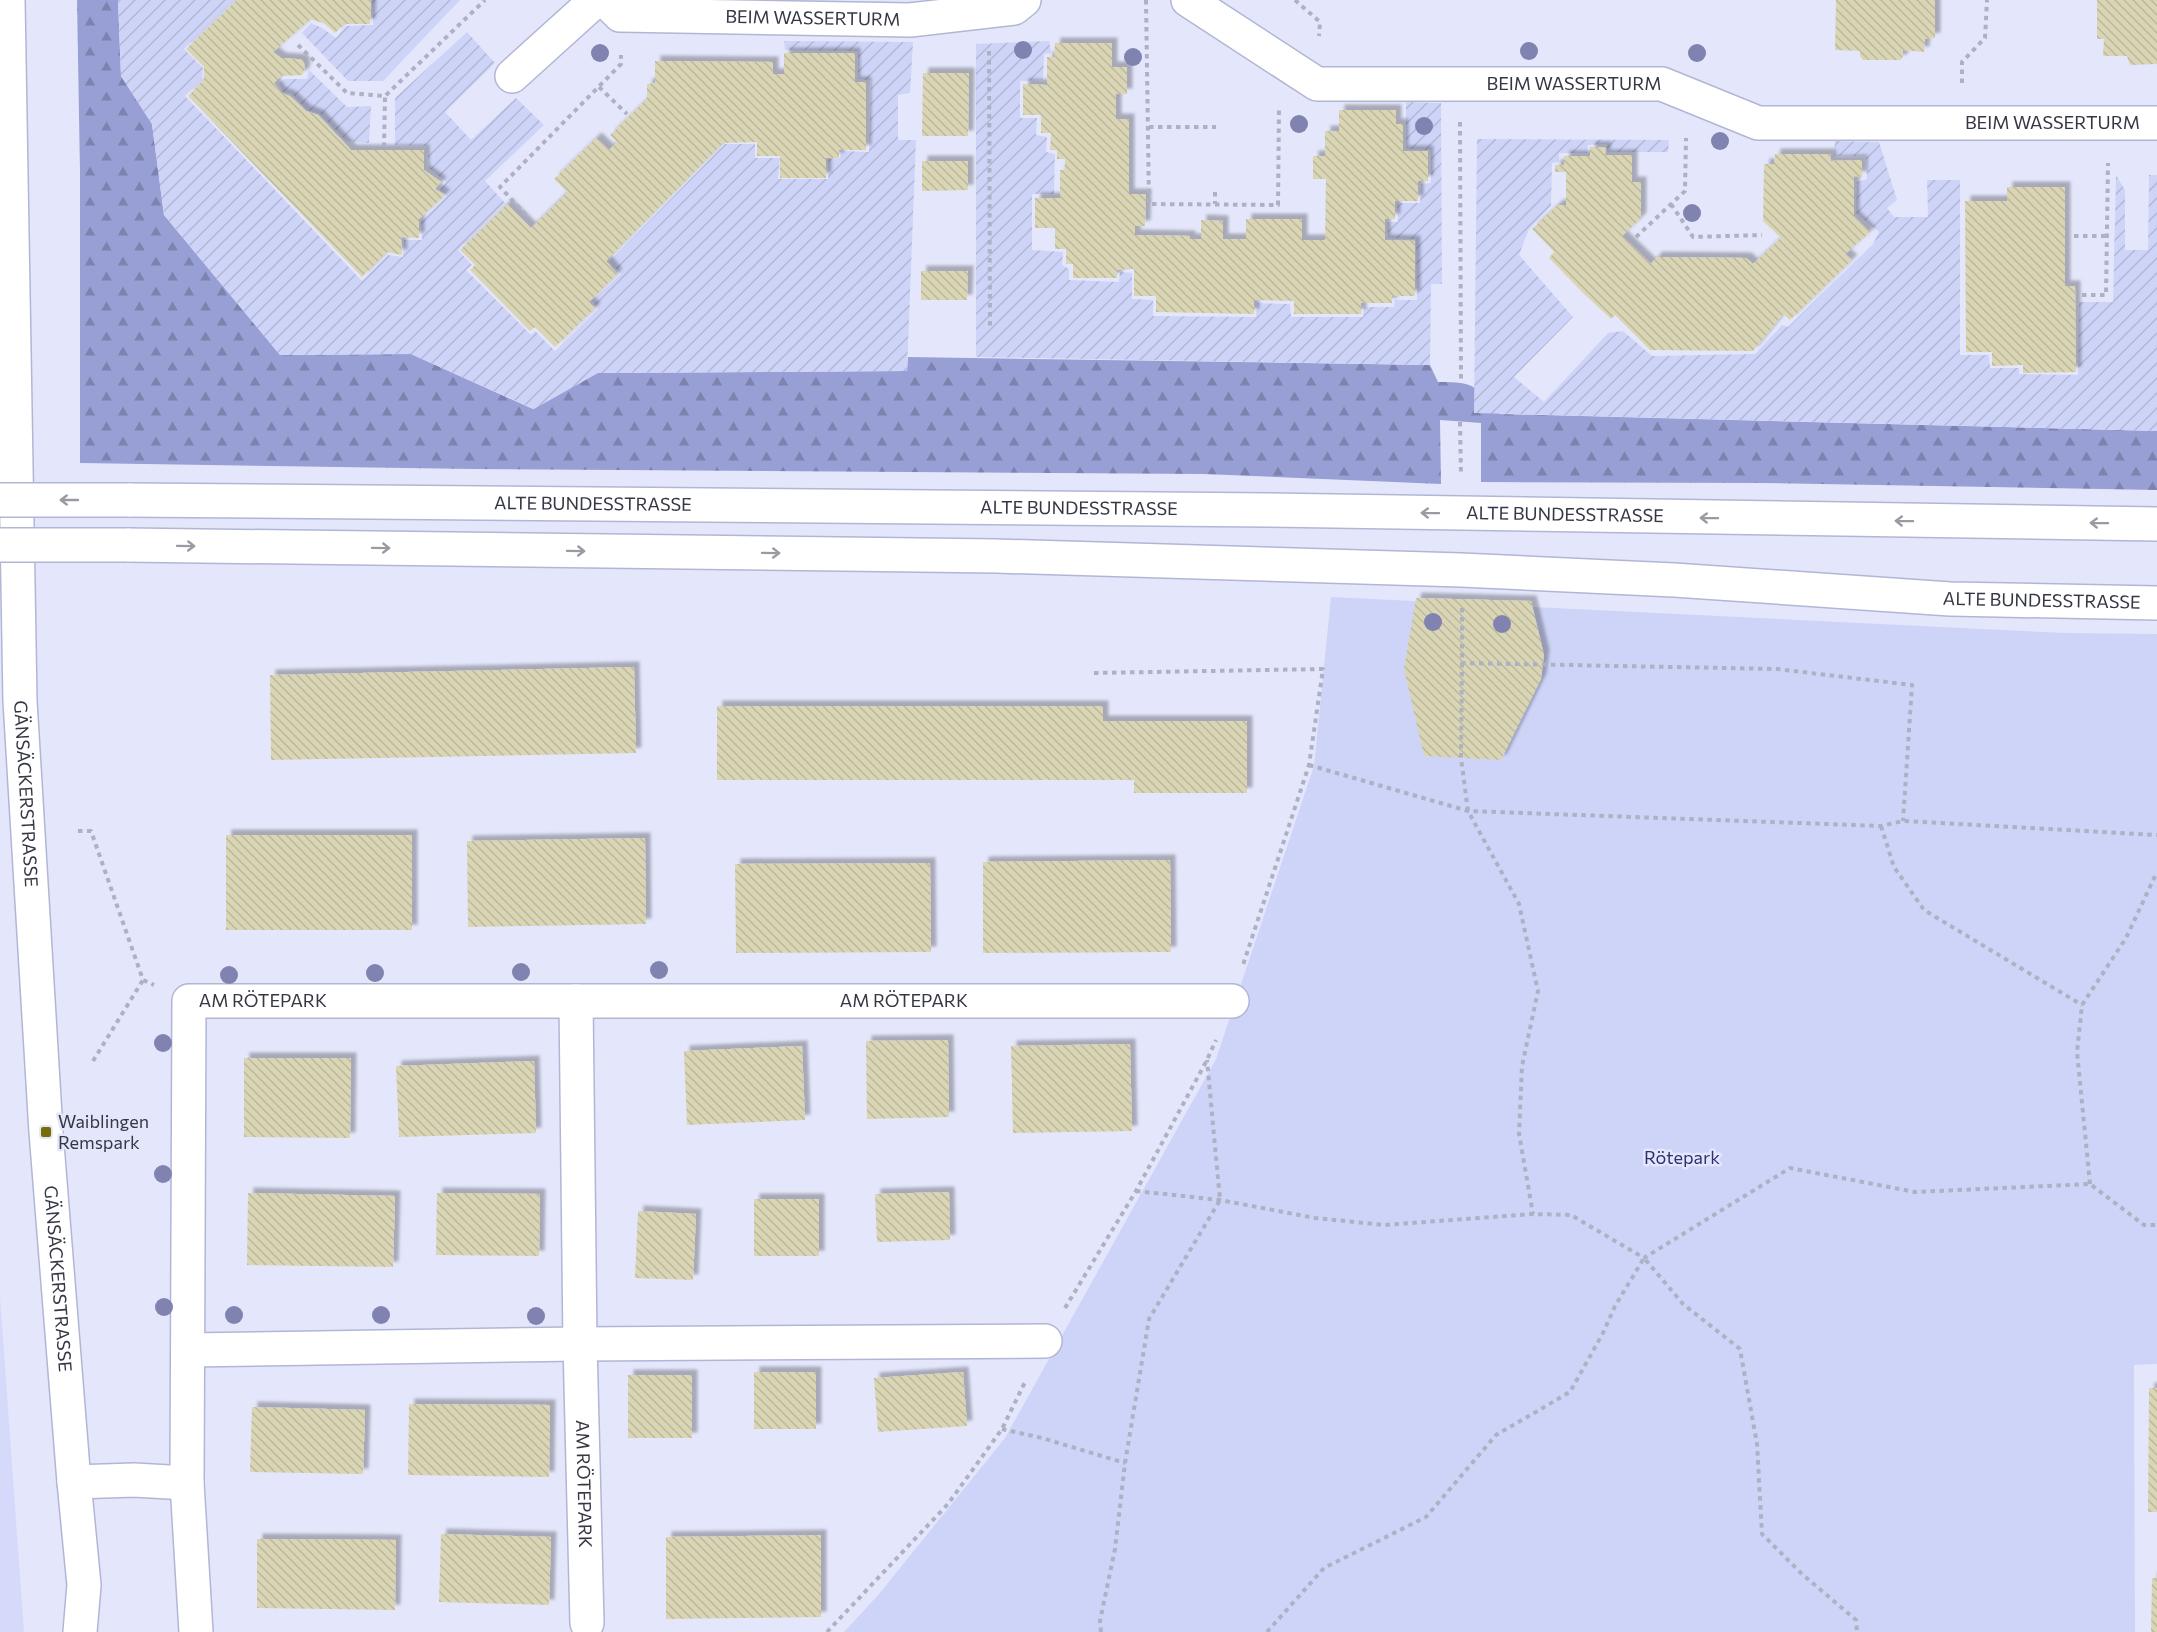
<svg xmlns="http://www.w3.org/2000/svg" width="2157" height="1632" viewBox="0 0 2157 1632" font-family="Commissioner,sans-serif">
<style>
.built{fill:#d6dafa}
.forest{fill:url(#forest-firs)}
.park{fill:#ced4f7}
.garden{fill:url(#garden-furrows)}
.building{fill:url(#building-back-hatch);filter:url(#shadow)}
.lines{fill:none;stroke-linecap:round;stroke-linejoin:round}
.minor-casing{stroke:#b1b6d5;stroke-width:36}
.major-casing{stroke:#b1b6d5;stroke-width:36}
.path{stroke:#aeb1c3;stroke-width:4;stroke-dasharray:4.5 4.5;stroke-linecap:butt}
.minor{stroke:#fff;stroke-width:33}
.major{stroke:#fff;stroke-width:33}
.major-bridge-casing{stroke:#b1b6d5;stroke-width:36;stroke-linecap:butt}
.major-bridge{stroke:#fff;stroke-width:33}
.tree{fill:#8082af}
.oneway{stroke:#9a9ba2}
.poi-dot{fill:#776d08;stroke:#e4e7fb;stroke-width:2}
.labels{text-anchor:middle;stroke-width:5;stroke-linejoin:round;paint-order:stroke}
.street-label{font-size:18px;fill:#353744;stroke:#e4e7fb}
.poi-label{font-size:18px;fill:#353744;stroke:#e4e7fb;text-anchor:start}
.park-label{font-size:18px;fill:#2f3071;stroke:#e4e7fb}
</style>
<defs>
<pattern id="forest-firs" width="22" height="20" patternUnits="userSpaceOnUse" patternTransform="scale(1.5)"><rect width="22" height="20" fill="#989fd5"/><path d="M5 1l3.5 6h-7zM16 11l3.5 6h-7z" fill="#7d82ae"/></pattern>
<pattern id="garden-furrows" width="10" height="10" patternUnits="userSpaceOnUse" patternTransform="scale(1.5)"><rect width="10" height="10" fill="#ced4f7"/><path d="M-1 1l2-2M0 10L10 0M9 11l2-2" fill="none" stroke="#b2b7d5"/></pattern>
<pattern id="building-back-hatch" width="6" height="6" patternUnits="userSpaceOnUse" patternTransform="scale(1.5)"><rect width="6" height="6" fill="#dad6b5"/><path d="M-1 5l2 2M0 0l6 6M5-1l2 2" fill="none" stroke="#bcb89d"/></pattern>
<filter id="shadow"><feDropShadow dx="5.5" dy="-5.5" stdDeviation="1.5" flood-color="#0004"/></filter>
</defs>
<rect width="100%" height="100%" fill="#e4e7fb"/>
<polygon class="built" points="0,1296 24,1632 0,1632"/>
<path class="forest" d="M77 0H118L121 76 152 124 164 215 280 355 411 354 533 409 597 373 907 371 908 357 1430 365 1438 382C1477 382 1475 386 1500 414L2157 431V490L1760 483 1481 482V423L1440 420 1441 484 1204 474 473 469 80 463V172Z"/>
<polygon class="park" points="1331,597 2065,633 2157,634 2157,1364 2134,1365 2135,1632 844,1632 879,1594 1005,1438 1216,1059 1314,766"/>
<g class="garden">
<polygon points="118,0 235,0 184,49 203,68 202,80 185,96 362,281 388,255 403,257 404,240 422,240 421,221 447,196 440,190 446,182 429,168 427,146 395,145 395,98 467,32 495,63 445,112 471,140 516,98 544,125 485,181 505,203 458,250 472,265 466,270 531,335 535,331 555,351 598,309 592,301 621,274 609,262 725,144 755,144 755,158 780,158 778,179 828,179 828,159 840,158 841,151 869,152 871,80 858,79 858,51 785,50 784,41 913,42 910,93 898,95 898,140 916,140 907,371 598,373 534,409 411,354 280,355 164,215 152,124 121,76"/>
<polygon points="372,0 460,0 383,81 348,81 302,33 311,23 322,28 336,38 346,26 373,25"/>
<polygon points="1049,41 1051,53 1044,54 1043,80 1020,81 1020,118 1037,118 1036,135 1047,137 1046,152 1055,154 1054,194 1032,194 1032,250 1063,252 1062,265 1069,269 1069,280 1119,282 1120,272 1132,273 1132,299 1153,300 1153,316 1256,317 1257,303 1290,304 1291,317 1363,317 1364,307 1394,307 1395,300 1417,300 1416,239 1388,238 1387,222 1398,222 1397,203 1420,203 1421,184 1431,183 1431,150 1406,149 1406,102 1441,103 1442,284 1431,284 1430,365 976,357 976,44"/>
<polygon points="309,70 347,107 371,106 369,143 346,141 320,114 307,110 291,93 283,92 279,83 285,79 307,79"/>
<polygon points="1477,139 1669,140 1668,152 1607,152 1607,144 1588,145 1587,153 1559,153 1559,162 1552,163 1551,206 1529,229 1519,255 1573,317 1514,377 1544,402 1608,333 1623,331 1652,356 1755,354 1782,325 1788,327 1873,244 1879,232 1856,213 1857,182 1867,179 1866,156 1834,156 1835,141 1879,142 1897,200 1887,208 1894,217 1928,217 1927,180 1960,180 1960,355 1989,355 1990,368 2019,368 2019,374 2078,375 2079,302 2113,302 2116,175 2125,190 2125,250 2148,250 2149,175 2157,175 2157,431 1474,413"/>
</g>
<g class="building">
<polygon points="237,0 371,0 370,24 344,24 335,33 325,24 311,19 273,52 281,58 296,59 302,60 304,63 305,70 302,75 281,76 274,83 281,93 290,96 306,111 318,115 351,150 424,150 424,170 441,182 435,189 445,195 419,219 419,238 401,237 402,255 387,252 362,277 188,96 204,80 204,67 186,49"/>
<polygon points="1836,0 1935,0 1935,38 1925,39 1924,52 1903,50 1903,56 1901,60 1863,60 1860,56 1860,51 1835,50"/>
<polygon points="2097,0 2157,0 2157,64 2130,65 2127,56 2103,56 2104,39 2097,39"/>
<polygon points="1055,43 1112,43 1112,67 1127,67 1127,94 1116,94 1116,119 1129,119 1129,194 1146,194 1145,226 1135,226 1135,235 1190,236 1190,239 1201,239 1201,220 1223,221 1223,239 1246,239 1246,219 1302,219 1302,240 1325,240 1326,179 1313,179 1313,156 1325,156 1325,131 1339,131 1339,110 1396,110 1396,124 1403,124 1403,151 1428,151 1428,181 1418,181 1418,201 1395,201 1395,219 1385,219 1385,240 1415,241 1415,296 1392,296 1392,303 1361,303 1361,314 1294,314 1294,301 1254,300 1254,314 1156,312 1156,296 1134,296 1134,269 1117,270 1117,278 1073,278 1073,264 1066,264 1066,249 1055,249 1055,228 1035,228 1035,198 1060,198 1060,170 1065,170 1065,159 1057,159 1057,150 1050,150 1051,133 1041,133 1041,115 1023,115 1023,84 1047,85 1047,57 1054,57"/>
<polygon points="784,53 855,53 855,82 866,82 866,150 839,150 839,158 826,158 826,178 780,178 780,156 757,156 757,142 723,143 606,261 617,274 589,302 595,308 555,347 535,327 530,331 470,270 475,265 460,250 507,204 531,228 567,192 554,179 596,138 609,150 617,142 610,135 647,99 647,84 655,83 655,61 773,62 773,74 784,74"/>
<polygon points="923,73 969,73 968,136 922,136"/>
<polygon points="1590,147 1606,147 1605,155 1632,155 1632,182 1641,182 1641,218 1622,236 1651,264 1657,257 1746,258 1753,264 1781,238 1763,221 1764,164 1774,164 1775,154 1830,154 1831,161 1862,160 1862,177 1854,176 1854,216 1870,232 1845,254 1852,260 1790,320 1783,314 1753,351 1650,350 1615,315 1611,319 1582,292 1549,258 1554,252 1532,229 1558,205 1566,205 1566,172 1555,172 1555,165 1564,165 1564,156 1590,156"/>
<polygon points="922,161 968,161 968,190 922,191"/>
<polygon points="2007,187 2065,187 2065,286 2075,286 2076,372 2023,373 2023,365 1992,366 1992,352 1966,352 1965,201 2007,201"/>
<polygon points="921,271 968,271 967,300 921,300"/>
<polygon points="1416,598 1531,601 1544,655 1541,679 1501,760 1424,756 1404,669"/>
<polygon points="634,667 636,753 271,760 270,675"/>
<polygon points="717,706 1103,706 1103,721 1247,721 1247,793 1134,793 1134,780 717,780"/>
<rect x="226" y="835" width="186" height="95"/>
<polygon points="645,838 646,924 468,927 467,841"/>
<polygon points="1170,860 1171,952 983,953 983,862"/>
<polygon points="930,863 931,952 736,953 735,864"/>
<polygon points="948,1040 949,1117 867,1119 866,1041"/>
<polygon points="1130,1044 1132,1131 1013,1133 1011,1046"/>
<polygon points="802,1046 805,1120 687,1125 684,1051"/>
<polygon points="244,1058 351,1058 350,1138 244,1137"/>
<polygon points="534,1061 536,1133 399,1137 396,1066"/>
<polygon points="949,1192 950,1240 877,1242 875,1194"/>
<polygon points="248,1193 395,1196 393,1267 247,1265"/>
<polygon points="437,1193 540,1194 539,1256 436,1255"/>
<rect x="754" y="1199" width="65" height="57"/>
<polygon points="638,1211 696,1214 693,1280 635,1278"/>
<rect x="754" y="1372" width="62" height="57"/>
<polygon points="963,1372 967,1426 878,1432 874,1378"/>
<rect x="628" y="1375" width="64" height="63"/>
<polygon points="2149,1388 2157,1388 2157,1512 2148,1512"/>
<polygon points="409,1404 550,1405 549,1477 408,1475"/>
<polygon points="252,1407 365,1410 363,1474 250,1472"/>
<polygon points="441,1534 551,1537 549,1605 439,1602"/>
<polygon points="821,1535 821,1617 666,1619 666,1537"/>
<polygon points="257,1539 396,1540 395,1610 257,1608"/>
<polygon points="2152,1578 2157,1578 2157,1632 2151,1632"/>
</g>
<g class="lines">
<defs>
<g id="minor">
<path id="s1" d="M8 0 20 701 46 1132 74 1482 84 1585 80 1632"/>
<path id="s2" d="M605 0 620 15 910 20 1014 8 1024 0"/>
<path id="s3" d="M1188 0 1317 84H1662L1758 123H2157"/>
<polyline points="512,76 596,0"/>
<path id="s4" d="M576 1001 580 1344 587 1623"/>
<polyline points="188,1350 580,1344 1045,1341"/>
<path id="s5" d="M74 1482 134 1480 187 1483 189 1001H1232"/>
<polyline points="187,1483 196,1632"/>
</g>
<g id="major">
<path id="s6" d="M128 500 1270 510 2157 524"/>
<path id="s7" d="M127 545 996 556 1461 570 1674 580 1950 599 2157 603"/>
</g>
</defs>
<use href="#minor" class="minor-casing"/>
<use href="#major" class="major-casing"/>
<g class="path">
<polyline points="1146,0 1149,204 1278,205 1279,107"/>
<polyline points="1295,0 1320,22 1319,36"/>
<polyline points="298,45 347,93 385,96 485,0"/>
<polyline points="989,51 990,328"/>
<polyline points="1962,83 1962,62 1985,38 1987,0"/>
<polyline points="599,87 627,114"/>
<polyline points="1460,122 1461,382"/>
<polyline points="1149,127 1216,127"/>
<polyline points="384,147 385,96"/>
<polyline points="1215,192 1215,204"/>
<polyline points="1671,204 1693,237 1762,235"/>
<polyline points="526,215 500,187 621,64 621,55"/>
<polyline points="2074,236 2107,236"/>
<polyline points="1636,237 1685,191 1686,138"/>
<polyline points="2082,295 2106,295 2108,163"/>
<polyline points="1460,422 1461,475"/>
<polyline points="1462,608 1462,663 1777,669 1912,685 1903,821"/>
<polyline points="1462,663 1461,758 1468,811 1519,904 1538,991 1522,1066 1519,1134 1533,1214"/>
<polyline points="1094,673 1323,669 1309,765 1243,965"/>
<polyline points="1309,765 1468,811 1881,826 1903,821 2157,835"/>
<polyline points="1881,826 1894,867 1924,910 2082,1005"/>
<polyline points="78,831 91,831 143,980 154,985"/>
<polyline points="93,1061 143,980"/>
<polyline points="2090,1184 2077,1052 2082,1005 2126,938 2157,872"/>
<polyline points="1136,1191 1220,1200 1315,1218 1384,1225 1533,1214 1571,1215 1644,1258 1790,1168 1915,1192 2090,1184 2144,1225 2157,1225"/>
<polyline points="1065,1308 1136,1191 1207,1060 1216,1040"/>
<polyline points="1002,1429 1042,1438 1125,1463"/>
<polyline points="827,1632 948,1504 1002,1429 1026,1380"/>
<polyline points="1101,1632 1100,1621 1115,1549 1125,1463 1149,1319 1220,1200 1207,1060"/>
<polyline points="1267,1632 1324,1568 1426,1517 1496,1435 1570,1392 1603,1333 1615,1306 1644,1258 1683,1304 1740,1349 1757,1444 1762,1534 1802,1574 1856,1620 1857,1632"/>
</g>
<use href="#minor" class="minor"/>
<use href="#major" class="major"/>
<defs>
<g id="major-bridge">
<polyline points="0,500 128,500"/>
<polyline points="0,545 127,545"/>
</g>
</defs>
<use href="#major-bridge" class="major-bridge-casing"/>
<use href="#major-bridge" class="major-bridge"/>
</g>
<g class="tree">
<circle cx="1023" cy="50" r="9"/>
<circle cx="1529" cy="51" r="9"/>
<circle cx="600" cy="53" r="9"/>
<circle cx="1697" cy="53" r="9"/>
<circle cx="1133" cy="57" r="9"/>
<circle cx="1299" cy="124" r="9"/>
<circle cx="1424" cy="126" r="9"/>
<circle cx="1720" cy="141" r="9"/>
<circle cx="1692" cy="213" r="9"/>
<circle cx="1433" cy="622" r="9"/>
<circle cx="1502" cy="624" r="9"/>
<circle cx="659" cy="970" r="9"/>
<circle cx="521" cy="972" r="9"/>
<circle cx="375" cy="973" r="9"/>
<circle cx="229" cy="975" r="9"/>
<circle cx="163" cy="1043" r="9"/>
<circle cx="163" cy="1174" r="9"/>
<circle cx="164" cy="1307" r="9"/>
<circle cx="234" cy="1315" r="9"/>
<circle cx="381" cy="1315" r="9"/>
<circle cx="536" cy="1316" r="9"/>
</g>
<defs><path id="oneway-shaft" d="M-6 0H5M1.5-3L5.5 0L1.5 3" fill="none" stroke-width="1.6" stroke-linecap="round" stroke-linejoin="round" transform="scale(1.5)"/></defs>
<g class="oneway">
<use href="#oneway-shaft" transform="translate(69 500) rotate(-180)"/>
<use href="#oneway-shaft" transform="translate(1430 513) rotate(-179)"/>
<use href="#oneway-shaft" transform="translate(1709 518) rotate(-179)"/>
<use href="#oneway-shaft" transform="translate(1904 521) rotate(-179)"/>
<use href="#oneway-shaft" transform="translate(2099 523) rotate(-179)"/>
<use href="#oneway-shaft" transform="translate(186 546) rotate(1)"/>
<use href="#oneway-shaft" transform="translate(381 548) rotate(1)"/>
<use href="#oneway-shaft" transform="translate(576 551) rotate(1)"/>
<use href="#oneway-shaft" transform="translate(771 553) rotate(1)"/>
</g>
<rect class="poi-dot" x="40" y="1126" width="12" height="12" rx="3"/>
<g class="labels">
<g class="street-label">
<text dy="6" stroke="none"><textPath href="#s2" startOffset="214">BEIM WASSERTURM</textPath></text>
<text dy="6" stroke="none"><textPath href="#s3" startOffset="411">BEIM WASSERTURM</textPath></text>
<text dy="6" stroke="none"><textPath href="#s3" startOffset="897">BEIM WASSERTURM</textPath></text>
<text dy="6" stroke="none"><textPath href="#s6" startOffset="465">ALTE BUNDESSTRASSE</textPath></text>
<text dy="6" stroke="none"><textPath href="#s6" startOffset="951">ALTE BUNDESSTRASSE</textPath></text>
<text dy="6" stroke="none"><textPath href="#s6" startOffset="1437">ALTE BUNDESSTRASSE</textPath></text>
<text dy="6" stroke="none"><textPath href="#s7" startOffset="1916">ALTE BUNDESSTRASSE</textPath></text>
<text dy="6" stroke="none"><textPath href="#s1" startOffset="794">GÄNSÄCKERSTRASSE</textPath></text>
<text dy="6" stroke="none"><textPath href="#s5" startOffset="669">AM RÖTEPARK</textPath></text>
<text dy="6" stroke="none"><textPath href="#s5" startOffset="1310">AM RÖTEPARK</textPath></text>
<text dy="6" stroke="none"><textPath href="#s1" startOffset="1280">GÄNSÄCKERSTRASSE</textPath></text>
<text dy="6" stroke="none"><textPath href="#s4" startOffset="483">AM RÖTEPARK</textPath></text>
</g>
<g class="poi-label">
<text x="58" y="1128">Waiblingen<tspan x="58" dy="21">Remspark</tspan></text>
</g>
<g class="park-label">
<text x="1682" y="1164">Rötepark</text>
</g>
</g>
</svg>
